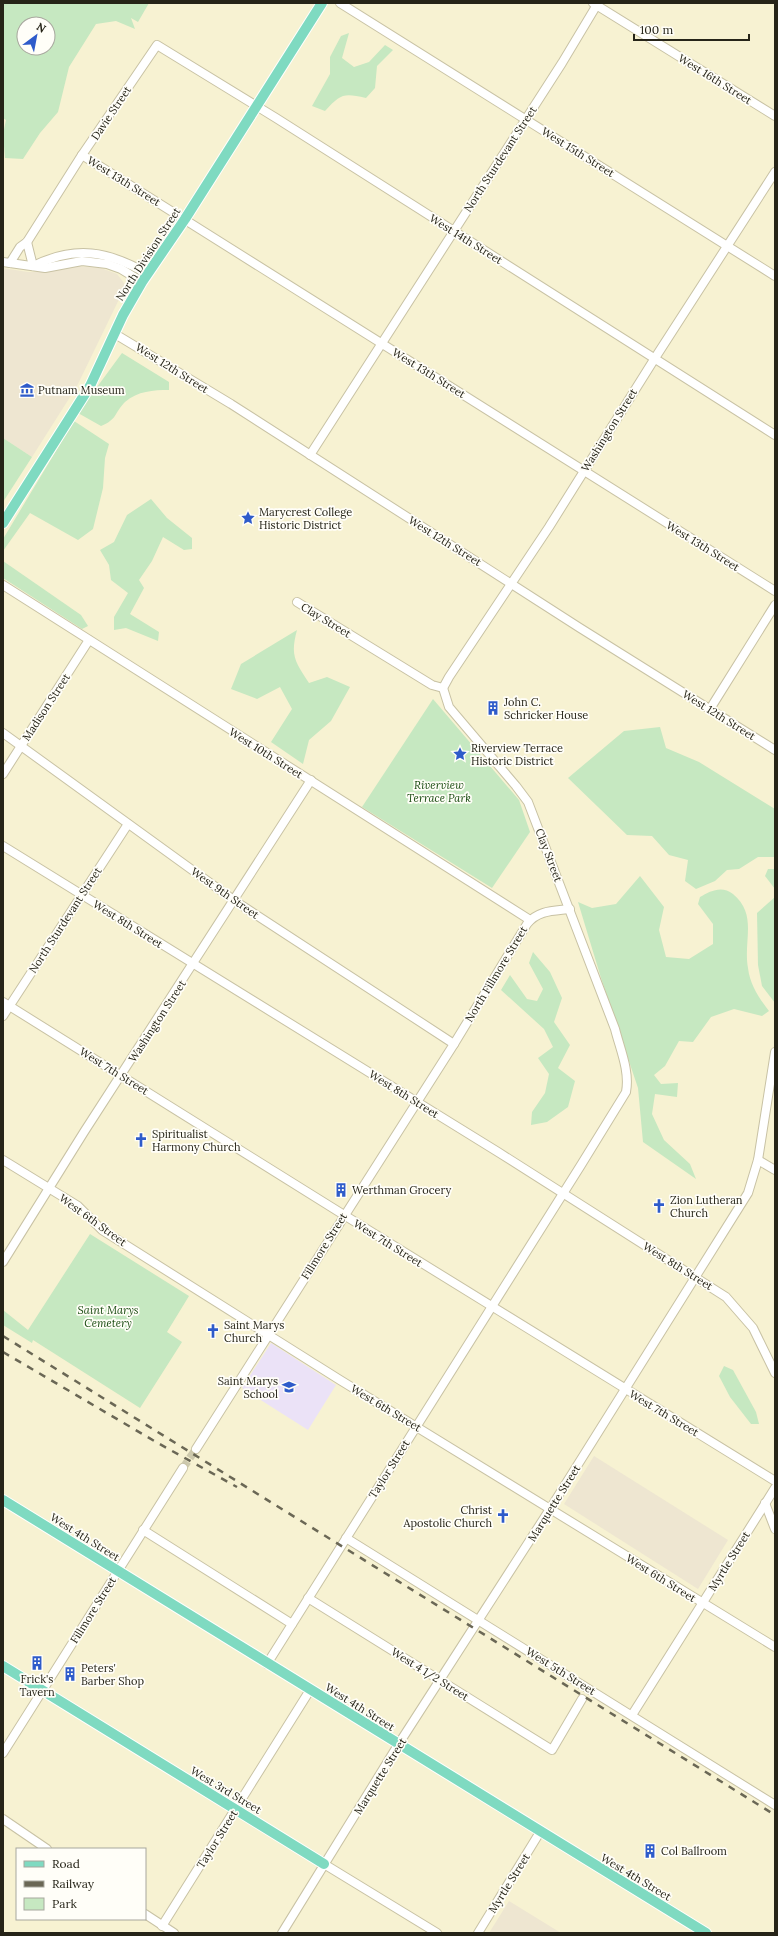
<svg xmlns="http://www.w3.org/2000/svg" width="778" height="1936" viewBox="0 0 778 1936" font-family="Lora,serif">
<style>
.commercial{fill:#eee6d1}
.education{fill:#ebe2f7}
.green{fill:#c6e8c1;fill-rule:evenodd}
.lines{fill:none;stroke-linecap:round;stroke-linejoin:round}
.minor-tunnel{stroke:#cdc9ad;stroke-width:8;stroke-dasharray:8 4;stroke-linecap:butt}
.minor-casing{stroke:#c8c2a4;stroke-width:10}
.major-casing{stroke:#fff;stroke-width:12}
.minor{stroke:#fff;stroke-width:8}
.major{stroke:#7fdac1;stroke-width:10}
.rail{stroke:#6a6755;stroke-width:2.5;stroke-dasharray:7 7;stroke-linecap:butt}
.labels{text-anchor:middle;stroke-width:3.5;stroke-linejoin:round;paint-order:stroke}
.street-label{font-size:11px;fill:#262418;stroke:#fffef8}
.poi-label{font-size:11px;fill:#262418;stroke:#fffef8;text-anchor:start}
.park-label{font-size:11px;font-style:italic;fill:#1a4c11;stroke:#fffef8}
</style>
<rect width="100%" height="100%" fill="#f7f2d2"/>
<g class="commercial">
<polygon points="77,266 101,268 117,274 124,283 124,289 77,386 32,457 3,438 3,268 28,272 48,272"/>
<polygon points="594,1456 728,1540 698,1589 564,1504"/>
<polygon points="509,1901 561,1933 489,1933"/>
</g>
<polygon class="education" points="271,1343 336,1385 308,1430 242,1388"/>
<g class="green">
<path d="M3 3H149L138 22 131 18 135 29 116 21 96 24 69 67 58 112 40 133 23 159 5 158 3 134 6 120 3 118ZM24 24H48V48H24Z"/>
<path d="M349 33 342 58 354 67 369 62 385 45 393 50 377 66 375 88 366 98C343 93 341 94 325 111L312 106 330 74V57L341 36Z"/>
<path d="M122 353 169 382V390C153 390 138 391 125 402 114 413 118 419 101 426L78 413Z"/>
<polygon points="74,421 109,444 105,458 103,488 93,529 78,540 30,513 3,551 3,539"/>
<polygon points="3,438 32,457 3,502"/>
<polygon points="151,499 167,518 192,538 192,549 184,550 163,537 152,561 139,580 144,588 130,614 159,632 158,641 126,628 114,630 114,617 128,593 111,580 109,565 100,550 114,542 127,515"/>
<polygon points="3,561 81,615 88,626 82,629 3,578"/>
<path d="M297 630C290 656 295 661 309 683L327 677 350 687 331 721 309 740 303 764 271 742 292 709 280 687 257 699 231 689 241 664Z"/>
<polygon points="433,699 519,800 530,832 492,888 362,807"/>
<polygon points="660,727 666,748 699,762 775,809 775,857 758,857 739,869 727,870 715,881 696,889 685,881 688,860 669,855 652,836 627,835 568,778 624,731"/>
<polygon points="768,869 775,869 775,889 765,876"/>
<path d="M640 876 664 907 659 930 666 957 689 959 713 944V924L698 904 700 897C710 891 722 885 733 894 758 915 743 940 748 968 750 985 759 998 769 1011L762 1016 734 1009 711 1017 693 1042 679 1041 665 1066 654 1075 661 1084 678 1083 677 1097 655 1094 652 1114 664 1140 690 1164 696 1179 643 1142 638 1088 601 978 578 902 592 908 616 904Z"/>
<polygon points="775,897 775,1003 762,986 758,965 757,913"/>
<polygon points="533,952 550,972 562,998 554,1022 570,1045 558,1068 575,1081 568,1107 547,1122 531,1125 532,1112 545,1093 549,1074 538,1058 553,1047 544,1029 501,990 510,975 527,999 537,1001 543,989 529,963"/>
<polygon points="90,1234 189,1296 167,1332 182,1342 140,1408 33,1340 32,1343 3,1325 3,1310 28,1330"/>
<polygon points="724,1366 733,1370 756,1412 759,1424 751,1424 730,1397 719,1376"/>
</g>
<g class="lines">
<polyline class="minor-tunnel" points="183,1468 196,1449"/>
<defs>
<g id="minor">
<polyline points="340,3 775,276"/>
<polyline points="593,3 775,116"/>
<polyline points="82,155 775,591"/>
<polyline points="27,242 33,266"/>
<polyline points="3,262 45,268 82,261 107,264 121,269 142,282"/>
<polyline points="10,263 20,247 27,242 82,155 157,45 276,118 775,435"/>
<path d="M33 266C76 245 108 251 148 274"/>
<polyline points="115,334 231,404 580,628 775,750"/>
<polyline points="310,455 562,63 598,3"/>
<polyline points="3,585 530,920"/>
<polyline points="297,602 432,685 443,688"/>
<polyline points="443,688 449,677 549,527 655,358 775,172"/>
<polyline points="710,709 775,605"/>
<polyline points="3,733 235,901 454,1044"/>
<polyline points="3,774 89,640"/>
<polyline points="3,846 498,1152 726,1297 753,1328 775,1373"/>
<polyline points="3,1002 344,1215 775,1481"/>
<polyline points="3,1016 128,824"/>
<polyline points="3,1160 78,1206 102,1230 340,1380 775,1647"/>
<polyline points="758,1160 775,1170"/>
<polyline points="3,1262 84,1132 311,780"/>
<path d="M196 1449 454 1044 527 924C538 910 554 911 570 909"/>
<polyline points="765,1503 775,1529"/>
<polyline points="143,1530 292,1624"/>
<polyline points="346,1538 775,1805"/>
<polyline points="308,1598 552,1750 582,1699"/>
<path d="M267 1664 581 1165 626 1092C630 1071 620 1049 615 1029L528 802 516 786 449 707 443 688"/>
<polyline points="632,1715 775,1488"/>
<polyline points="3,1753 183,1468"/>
<polyline points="3,1819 47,1849"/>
<polyline points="324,1864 437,1933"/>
<polyline points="145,1914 174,1933"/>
<polyline points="162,1926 310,1690"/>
<polyline points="282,1933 398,1745 550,1509 748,1193 758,1160 775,1052"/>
<polyline points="478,1933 540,1832"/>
</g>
<g id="major">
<polyline points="3,523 90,386 123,315 142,282 185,219 322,3"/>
<polyline points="3,1500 706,1933"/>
<polyline points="3,1666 324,1864"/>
</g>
</defs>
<use href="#minor" class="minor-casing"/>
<use href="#major" class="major-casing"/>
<use href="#minor" class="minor"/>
<use href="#major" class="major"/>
<g class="rail">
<polyline points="3,1336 775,1815"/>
<polyline points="3,1352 156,1442 237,1487"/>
</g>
</g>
<defs>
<symbol id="museum-bare" viewBox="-9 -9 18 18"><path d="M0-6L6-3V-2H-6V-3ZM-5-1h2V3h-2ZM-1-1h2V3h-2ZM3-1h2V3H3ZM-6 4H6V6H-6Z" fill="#2e5bca" stroke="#fffef8" stroke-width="2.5" paint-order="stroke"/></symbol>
<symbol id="sight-bare" viewBox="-9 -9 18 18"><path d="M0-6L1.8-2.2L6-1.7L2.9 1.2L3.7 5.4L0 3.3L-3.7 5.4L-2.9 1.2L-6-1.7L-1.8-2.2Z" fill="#2e5bca" stroke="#fffef8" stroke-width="2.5" paint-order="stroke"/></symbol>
<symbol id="building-bare" viewBox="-9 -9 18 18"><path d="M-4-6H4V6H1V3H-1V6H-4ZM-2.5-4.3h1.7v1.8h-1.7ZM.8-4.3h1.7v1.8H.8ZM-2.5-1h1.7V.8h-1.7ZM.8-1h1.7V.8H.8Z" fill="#2e5bca" stroke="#fffef8" stroke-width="2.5" paint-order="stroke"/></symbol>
<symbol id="church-bare" viewBox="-9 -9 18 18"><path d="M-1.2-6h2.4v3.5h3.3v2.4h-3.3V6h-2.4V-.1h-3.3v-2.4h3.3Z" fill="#2e5bca" stroke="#fffef8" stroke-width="2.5" paint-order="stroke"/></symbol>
<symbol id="school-bare" viewBox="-9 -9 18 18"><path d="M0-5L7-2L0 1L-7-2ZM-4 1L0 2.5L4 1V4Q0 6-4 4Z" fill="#2e5bca" stroke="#fffef8" stroke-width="2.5" paint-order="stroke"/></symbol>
</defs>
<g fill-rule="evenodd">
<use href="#museum-bare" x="17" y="380" width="20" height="20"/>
<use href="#sight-bare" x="238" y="508" width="20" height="20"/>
<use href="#building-bare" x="483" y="698" width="20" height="20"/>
<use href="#sight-bare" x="450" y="744" width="20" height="20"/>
<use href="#church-bare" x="131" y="1130" width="20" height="20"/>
<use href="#building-bare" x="331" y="1180" width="20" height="20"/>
<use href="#church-bare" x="649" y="1196" width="20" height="20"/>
<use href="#church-bare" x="203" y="1321" width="20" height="20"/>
<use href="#school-bare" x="279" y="1377" width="20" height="20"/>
<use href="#church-bare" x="493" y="1506" width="20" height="20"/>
<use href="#building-bare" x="27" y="1653" width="20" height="20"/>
<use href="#building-bare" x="60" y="1664" width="20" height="20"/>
<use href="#building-bare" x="640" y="1841" width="20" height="20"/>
</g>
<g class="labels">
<g class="street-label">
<text transform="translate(715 79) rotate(32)" y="4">West 16th Street</text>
<text transform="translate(111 113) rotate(-56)" y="4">Davie Street</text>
<text transform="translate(578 152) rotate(32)" y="4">West 15th Street</text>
<text transform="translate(500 159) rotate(-57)" y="4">North Sturdevant Street</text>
<text transform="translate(124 181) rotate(32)" y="4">West 13th Street</text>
<text transform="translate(466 239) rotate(32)" y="4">West 14th Street</text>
<text transform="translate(148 254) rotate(-57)" y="4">North Division Street</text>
<text transform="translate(172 368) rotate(32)" y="4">West 12th Street</text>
<text transform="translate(429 373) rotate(32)" y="4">West 13th Street</text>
<text transform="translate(609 430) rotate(-58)" y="4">Washington Street</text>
<text transform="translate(445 541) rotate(32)" y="4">West 12th Street</text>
<text transform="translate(703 546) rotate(32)" y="4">West 13th Street</text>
<text transform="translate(326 620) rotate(31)" y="4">Clay Street</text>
<text transform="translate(46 707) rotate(-57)" y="4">Madison Street</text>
<text transform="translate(719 715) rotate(32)" y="4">West 12th Street</text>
<text transform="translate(266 753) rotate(32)" y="4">West 10th Street</text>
<text transform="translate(549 855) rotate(69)" y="4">Clay Street</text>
<text transform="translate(225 893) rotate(35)" y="4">West 9th Street</text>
<text transform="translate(65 920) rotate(-57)" y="4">North Sturdevant Street</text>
<text transform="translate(128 924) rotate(32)" y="4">West 8th Street</text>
<text transform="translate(496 974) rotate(-59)" y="4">North Fillmore Street</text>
<text transform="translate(157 1021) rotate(-57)" y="4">Washington Street</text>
<text transform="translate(114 1071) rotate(32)" y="4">West 7th Street</text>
<text transform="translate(404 1094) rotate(32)" y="4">West 8th Street</text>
<text transform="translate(93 1220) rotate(36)" y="4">West 6th Street</text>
<text transform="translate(388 1243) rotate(32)" y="4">West 7th Street</text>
<text transform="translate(324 1246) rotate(-58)" y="4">Fillmore Street</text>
<text transform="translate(678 1266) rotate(32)" y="4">West 8th Street</text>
<text transform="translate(386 1408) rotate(31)" y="4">West 6th Street</text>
<text transform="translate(664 1413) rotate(31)" y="4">West 7th Street</text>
<text transform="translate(389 1469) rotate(-58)" y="4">Taylor Street</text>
<text transform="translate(554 1503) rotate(-58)" y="4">Marquette Street</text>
<text transform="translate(85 1537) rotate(32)" y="4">West 4th Street</text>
<text transform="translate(729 1561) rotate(-58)" y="4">Myrtle Street</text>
<text transform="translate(661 1578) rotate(32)" y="4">West 6th Street</text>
<text transform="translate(93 1610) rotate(-58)" y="4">Fillmore Street</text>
<text transform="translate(561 1671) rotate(32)" y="4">West 5th Street</text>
<text transform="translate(430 1674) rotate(32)" y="4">West 4 1/2 Street</text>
<text transform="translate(360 1707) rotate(32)" y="4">West 4th Street</text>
<text transform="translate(380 1776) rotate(-58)" y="4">Marquette Street</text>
<text transform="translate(226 1790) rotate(31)" y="4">West 3rd Street</text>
<text transform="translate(217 1839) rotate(-58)" y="4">Taylor Street</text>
<text transform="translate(636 1877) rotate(31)" y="4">West 4th Street</text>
<text transform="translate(509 1883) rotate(-58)" y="4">Myrtle Street</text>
</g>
<g class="poi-label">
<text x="38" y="394">Putnam Museum</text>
<text x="259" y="516">Marycrest College<tspan x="259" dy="13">Historic District</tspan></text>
<text x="504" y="706">John C.<tspan x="504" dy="13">Schricker House</tspan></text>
<text x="471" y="752">Riverview Terrace<tspan x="471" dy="13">Historic District</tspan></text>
<text x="152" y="1138">Spiritualist<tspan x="152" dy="13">Harmony Church</tspan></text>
<text x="352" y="1194">Werthman Grocery</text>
<text x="670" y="1204">Zion Lutheran<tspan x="670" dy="13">Church</tspan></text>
<text x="224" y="1329">Saint Marys<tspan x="224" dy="13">Church</tspan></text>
<text x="278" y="1385" text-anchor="end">Saint Marys<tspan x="278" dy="13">School</tspan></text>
<text x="492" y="1514" text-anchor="end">Christ<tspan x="492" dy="13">Apostolic Church</tspan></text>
<text x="81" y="1672">Peters'<tspan x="81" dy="13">Barber Shop</tspan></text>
<text x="37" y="1683" text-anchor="middle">Frick's<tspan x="37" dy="13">Tavern</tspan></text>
<text x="661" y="1855">Col Ballroom</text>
</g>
<g class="park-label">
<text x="439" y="789">Riverview<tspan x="439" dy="13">Terrace Park</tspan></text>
<text x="108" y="1314">Saint Marys<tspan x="108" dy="13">Cemetery</tspan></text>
</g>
</g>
<rect width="778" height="1936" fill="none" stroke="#262418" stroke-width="8"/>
<rect x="16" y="1848" width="130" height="72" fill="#fffef8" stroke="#a8a79e"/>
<rect x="24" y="1861" width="20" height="6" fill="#7fdac1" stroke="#a8a79e"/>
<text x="52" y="1868" font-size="12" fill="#262418">Road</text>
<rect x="24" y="1881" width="20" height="6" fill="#6a6755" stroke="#a8a79e"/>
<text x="52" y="1888" font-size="12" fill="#262418">Railway</text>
<rect x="24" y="1898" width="20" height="12" fill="#c6e8c1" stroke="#a8a79e"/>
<text x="52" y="1908" font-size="12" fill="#262418">Park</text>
<g transform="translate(36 36) rotate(32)"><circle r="19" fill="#fffef8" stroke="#a8a79e"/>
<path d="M0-3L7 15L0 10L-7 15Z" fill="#2e5bca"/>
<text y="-6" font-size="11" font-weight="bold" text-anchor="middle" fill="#262418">N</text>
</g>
<path d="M634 34v6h115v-6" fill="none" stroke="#262418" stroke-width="2"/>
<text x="640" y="34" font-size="12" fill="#262418" stroke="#fffef8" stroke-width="3" paint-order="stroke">100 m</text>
</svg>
